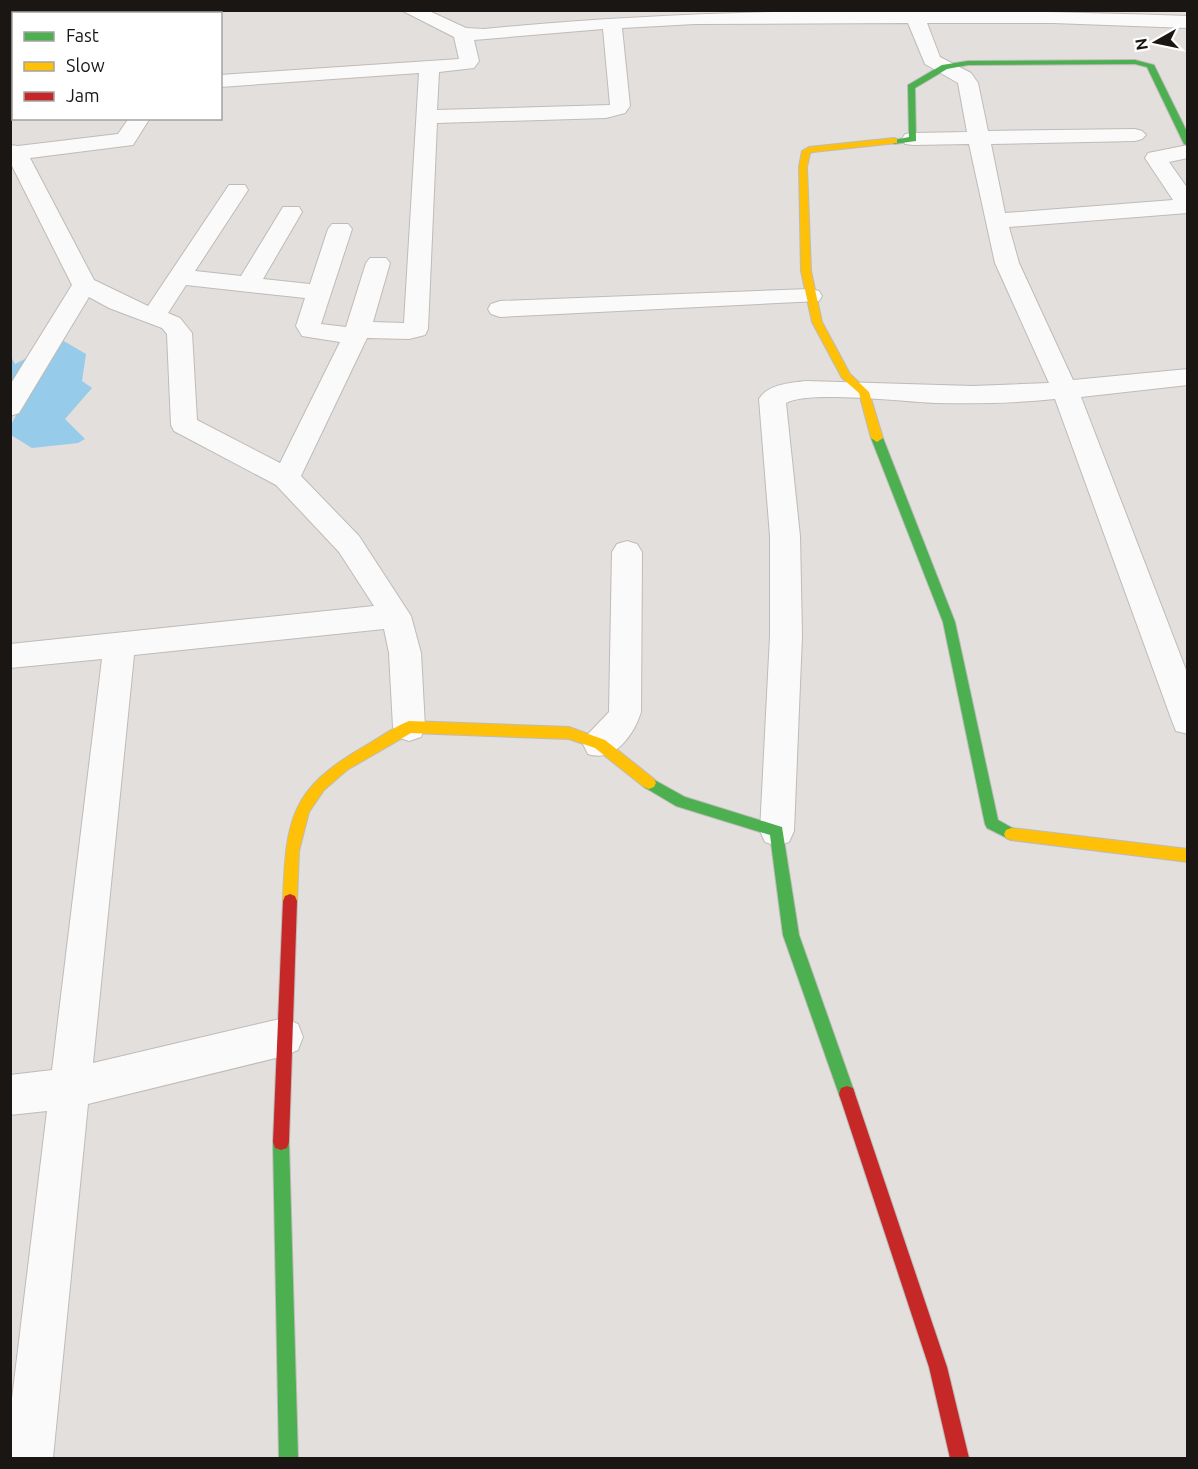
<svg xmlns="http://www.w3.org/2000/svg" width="1198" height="1469" viewBox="0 0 1198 1469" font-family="Ubuntu,sans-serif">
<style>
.water{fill:#96cbe9}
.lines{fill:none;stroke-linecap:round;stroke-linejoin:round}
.street-casing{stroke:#bebbb8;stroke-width:2}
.fast-casing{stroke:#bebbb8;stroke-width:2}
.slow-casing{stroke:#bebbb8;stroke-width:2}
.jam-casing{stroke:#bebbb8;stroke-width:2}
.street{fill:#fbfafa;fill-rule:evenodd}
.fast{fill:#4caf50;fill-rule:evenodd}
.slow{fill:#ffc107;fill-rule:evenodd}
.jam{fill:#c62828;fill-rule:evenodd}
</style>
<rect width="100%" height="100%" fill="#e2dfdc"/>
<polygon class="water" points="62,340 86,354 82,381 92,388 65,419 85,439 78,443 32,448 11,435 11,425 23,402 11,393 10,355 15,364"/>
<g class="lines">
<defs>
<g id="street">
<path d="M401 10H427L466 28 484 29C718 6 953 8 1188 16V28L1053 23H927L940 57 971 73 978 83 988 131 1135 129 1142 131 1146 135 1142 139 1135 141 991 144 1005 213 1173 200 1145 158 1148 153 1188 145V158L1169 162 1188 189V213L1009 227 1019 263 1073 380 1188 369V385L1081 397 1188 675V734L1176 731 1172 721 1055 399C1016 403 976 404 936 403 906 402 808 390 786 403L800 536 802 636 794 831 789 842 777 846 765 842 760 831 770 636V536L759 399C768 384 790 383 806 381L973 386 1049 383 995 263 969 144 913 145 905 144 902 139 905 134 913 133 967 132 958 83 925 64 908 23 695 24 622 28 630 106 625 113 606 118 437 123 428 329 425 335 409 339 367 338 301 476 359 536 411 616 421 653 425 727 421 737 409 741 397 737 393 727 389 653 384 629 134 655 93 1063 284 1018 298 1024 303 1037 298 1050 284 1056 88 1104 53 1458H10V1415L47 1111 10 1115V1075L52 1070 102 659 10 668V644L374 606 339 552 276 485 174 431 171 425 167 334 162 328 109 308 89 297 19 413 10 416V385L72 285 10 162V145L18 146 118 134 129 118H150L133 145 30 158 94 280 148 306 229 185H245L248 190 195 271 241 276 283 207H299L302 212 263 279 310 284 328 229 332 224H348L352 229 321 324 346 327 366 263 370 258H386L390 263 373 322 404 323 419 73 220 87V75L459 59 454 37ZM603 29 610 105 437 110 439 72 474 68 479 61 474 40ZM186 285 305 298 296 326 302 336 340 342 280 463 197 420 192 333 180 318 168 313Z"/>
<rect x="10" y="40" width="4" height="12"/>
<polygon points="810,289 819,291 822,296 819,301 500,317 491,314 488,309 491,304 500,301"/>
<path d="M627 541 637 544 642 552 641 712C634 735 614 763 588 754L583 744 588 734 609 712 612 552 617 544Z"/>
</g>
<g id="fast">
<polygon points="1135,60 1154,65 1188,134 1188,146 1184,144 1147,67 1135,64 968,65 947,69 915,88 916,141 894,144 890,141 909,137 908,85 942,65 968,61"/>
<polygon points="14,67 14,76 10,77 10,68"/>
<polygon points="877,434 883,438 955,622 998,820 1016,830 1018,834 1016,838 1011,840 987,828 985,824 943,622 871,438"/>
<polygon points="649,777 685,797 782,827 799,935 855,1094 853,1100 847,1102 841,1100 783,935 770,835 676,806 644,787 642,783 644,779"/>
<polygon points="281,1134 287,1136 289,1142 298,1458 279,1458 273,1142 275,1136"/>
</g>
<g id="slow">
<polygon points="894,138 897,139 897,143 813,152 810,153 807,167 811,271 822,322 850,374 869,392 883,438 877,442 871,438 859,393 842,378 812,322 801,271 799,167 802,151 809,147"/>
<path d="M409 721 569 727 605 740 654 779 656 783 654 787 649 789 644 787 595 748 569 739 411 733 347 770 324 790 309 812 299 851 297 901 295 906 290 908 285 906 283 901C286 819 290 789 365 746 379 738 394 727 409 721Z"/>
<polygon points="1011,828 1188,849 1188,862 1011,840 1006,838 1004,834 1006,830"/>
</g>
<g id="jam">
<polygon points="50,10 58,10 56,14 48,14"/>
<polygon points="290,894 295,896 297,901 289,1142 287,1148 281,1150 275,1148 273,1142 283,901 285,896"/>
<polygon points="847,1086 853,1088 855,1094 947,1367 969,1458 950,1458 929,1367 839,1094 841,1088"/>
</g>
</defs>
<use href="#street" class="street-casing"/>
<use href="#fast" class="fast-casing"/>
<use href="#slow" class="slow-casing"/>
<use href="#jam" class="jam-casing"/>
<use href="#street" class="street"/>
<use href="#fast" class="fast"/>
<use href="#slow" class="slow"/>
<use href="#jam" class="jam"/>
</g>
<rect width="1198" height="1469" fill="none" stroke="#191614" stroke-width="24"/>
<rect x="12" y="12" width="210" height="108" fill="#ffffff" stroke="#a3a2a1" stroke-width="1.5"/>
<rect x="24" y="32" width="30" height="9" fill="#4caf50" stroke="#a3a2a1" stroke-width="1.5"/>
<text x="66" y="42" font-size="18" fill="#191614">Fast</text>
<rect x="24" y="62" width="30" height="9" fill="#ffc107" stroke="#a3a2a1" stroke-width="1.5"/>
<text x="66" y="72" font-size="18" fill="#191614">Slow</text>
<rect x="24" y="92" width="30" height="9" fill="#c62828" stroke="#a3a2a1" stroke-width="1.5"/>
<text x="66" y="102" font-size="18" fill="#191614">Jam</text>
<g transform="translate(1156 42) rotate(261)" stroke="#ffffff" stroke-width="4.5" paint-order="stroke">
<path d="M0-4.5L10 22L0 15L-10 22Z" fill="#191614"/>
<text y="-9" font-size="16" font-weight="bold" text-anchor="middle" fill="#191614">N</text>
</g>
</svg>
